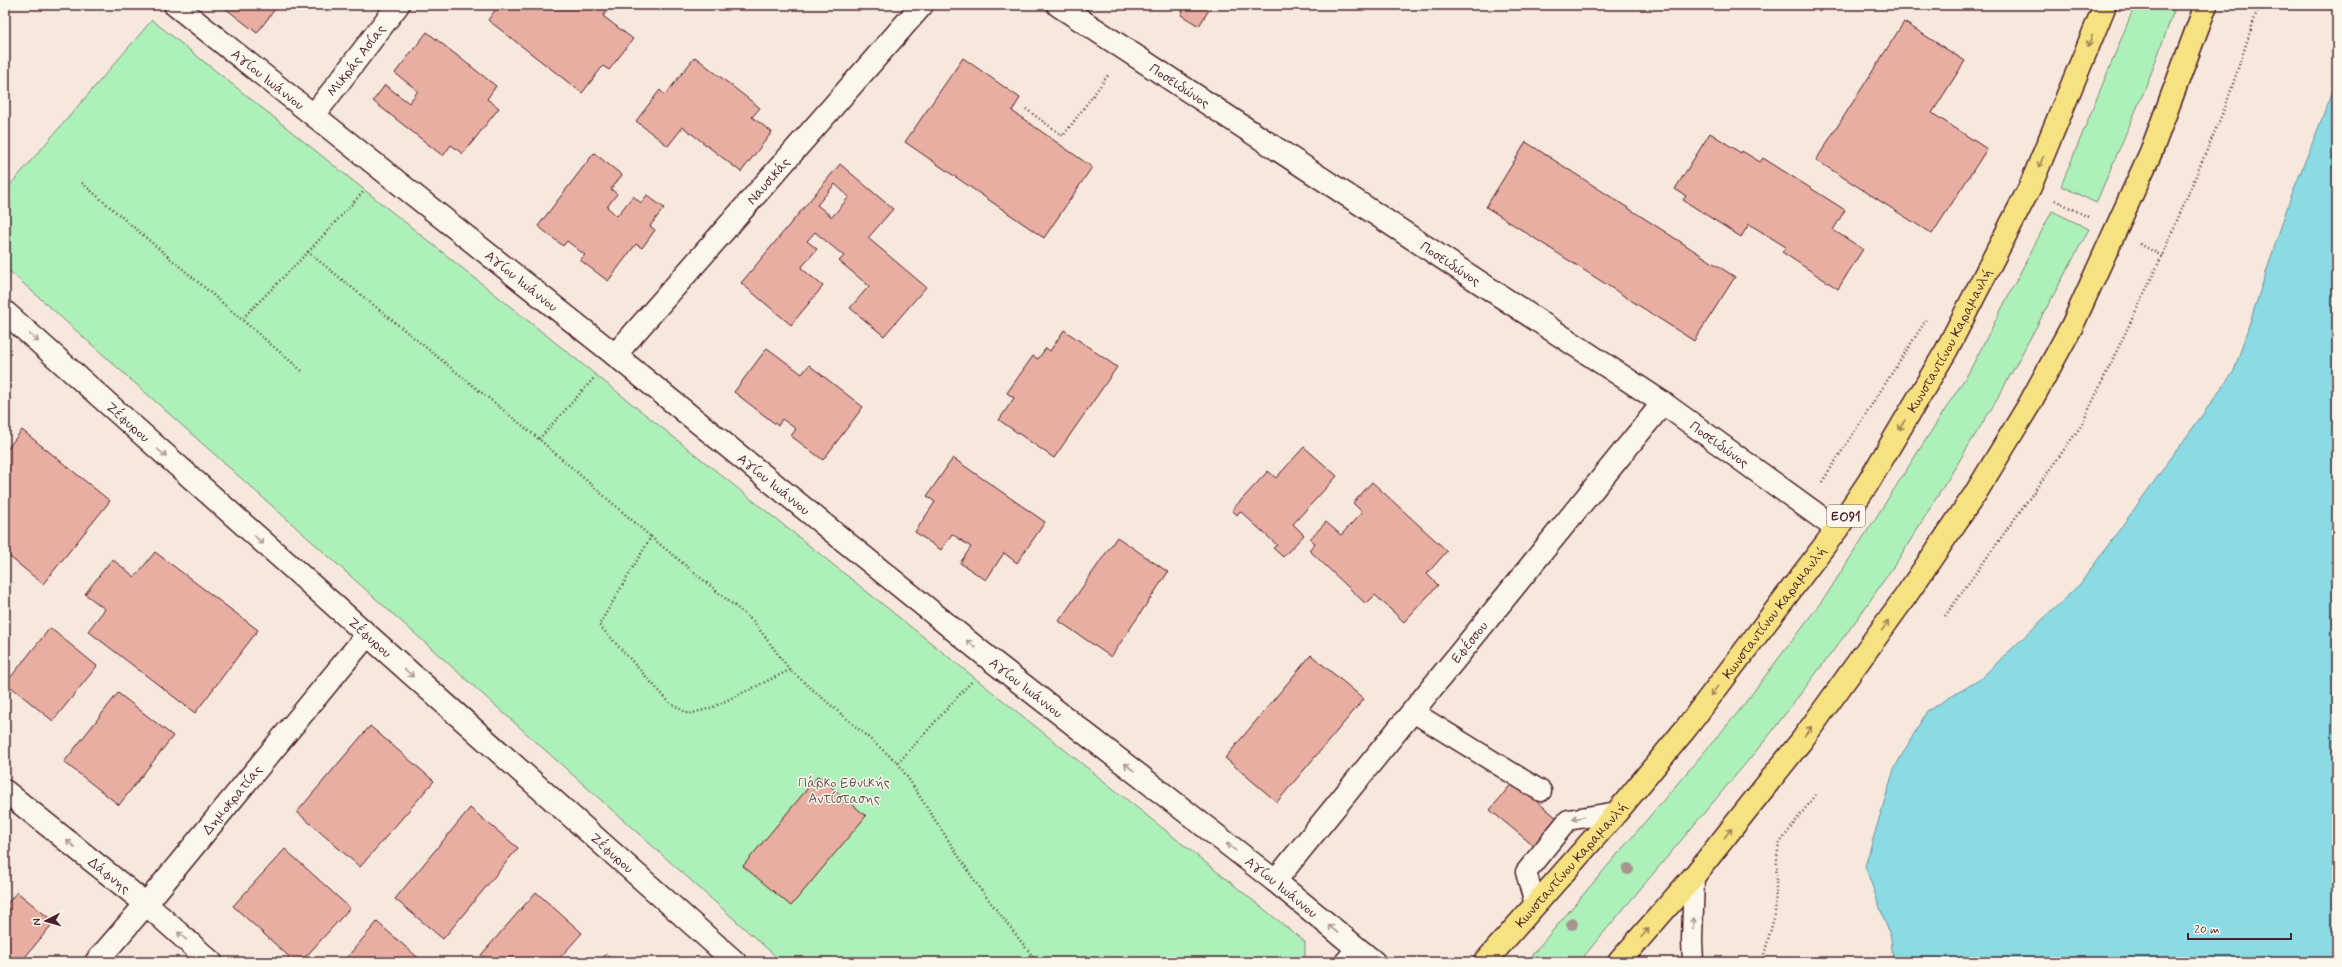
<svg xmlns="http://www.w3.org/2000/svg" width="2342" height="967" viewBox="0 0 2342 967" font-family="Mynerve,sans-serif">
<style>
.green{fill:#adf0ba;stroke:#7c8872}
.water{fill:#8adbe3;stroke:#709099}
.building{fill:#e8aea2;stroke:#4a1f2b;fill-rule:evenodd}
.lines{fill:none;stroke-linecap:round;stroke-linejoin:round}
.service-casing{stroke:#4a1f2b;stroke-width:23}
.minor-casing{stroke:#4a1f2b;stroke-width:25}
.tertiary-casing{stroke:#4a1f2b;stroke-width:25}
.trunk-casing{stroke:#4a1f2b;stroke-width:25}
.path{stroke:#4a1f2b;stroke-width:2.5;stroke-dasharray:1 3;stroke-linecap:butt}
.service{stroke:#fbf7ec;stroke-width:20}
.minor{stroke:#fbf7ec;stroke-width:22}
.tertiary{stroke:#fbf7ec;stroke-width:22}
.trunk{stroke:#f7e281;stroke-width:22}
.tree{fill:#a6968f}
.oneway{stroke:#a08056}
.oneway2{stroke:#ab9695}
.labels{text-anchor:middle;stroke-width:3;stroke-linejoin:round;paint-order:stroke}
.shield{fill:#fbf7ec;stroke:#7f6065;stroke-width:1}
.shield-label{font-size:13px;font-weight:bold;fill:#4a1f2b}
.street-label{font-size:14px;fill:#4a1f2b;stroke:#fbf7ec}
.park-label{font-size:14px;fill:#63534f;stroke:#fbf7ec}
</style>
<rect width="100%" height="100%" fill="#f7e8dd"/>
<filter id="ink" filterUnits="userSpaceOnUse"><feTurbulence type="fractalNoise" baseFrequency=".025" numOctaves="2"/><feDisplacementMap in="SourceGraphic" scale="8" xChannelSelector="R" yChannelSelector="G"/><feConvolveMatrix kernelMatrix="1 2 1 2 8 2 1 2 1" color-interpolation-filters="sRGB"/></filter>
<g filter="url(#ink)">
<g class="green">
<polygon points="2135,5 2176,5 2148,82 2096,203 2061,186"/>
<polygon points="152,20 1305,942 1305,962 782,962 5,267 5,191"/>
<polygon points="2052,211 2089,229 1998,398 1900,557 1858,618 1767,738 1579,962 1526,962 1739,711 1827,594 1969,372"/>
</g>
<polygon class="water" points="2337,81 2337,962 1893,962 1891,938 1865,866 1894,769 1927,711 1979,680 2080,584 2234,371 2290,199"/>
<g class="building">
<polygon points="221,5 278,5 257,33"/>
<polygon points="499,5 612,5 603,16 633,39 609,70 603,66 582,93 488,20"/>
<polygon points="1174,5 1212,5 1199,26 1181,15 1183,11"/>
<polygon points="1904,22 1965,61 1932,113 1987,149 1932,234 1816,160"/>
<polygon points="427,32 496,86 487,99 499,108 463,154 451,145 443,156 373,101 385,85 409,103 418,91 395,73"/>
<polygon points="695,57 760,108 752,117 772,132 741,172 683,127 668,146 636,121 660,90 665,95"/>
<polygon points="963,58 1020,98 1012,111 1092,167 1044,238 905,142"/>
<polygon points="1710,133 1741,153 1742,151 1760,162 1763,158 1845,210 1833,230 1863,249 1838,289 1782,252 1786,247 1749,224 1741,237 1683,200 1686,196 1675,189"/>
<polygon points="1526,142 1735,277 1694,341 1486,207"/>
<polygon points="594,153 622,175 611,189 617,194 607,207 617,216 633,196 641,203 647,195 664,208 650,226 655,230 642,248 636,244 608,281 580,260 585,255 567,241 563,246 538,226"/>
<path d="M840 164 893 209 868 238 926 287 884 336 850 308 869 286 839 261 844 256 815 232 807 241 817 249 801 268 823 286 791 325 741 283ZM835 184 849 197 832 217 817 205Z"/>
<polygon points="1064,330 1117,367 1054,458 999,420 1014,398 1007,393 1033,356 1038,359 1046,348 1050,351"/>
<polygon points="767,348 802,374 809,365 863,407 823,460 791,436 796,429 782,419 778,426 734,392"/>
<polygon points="22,430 110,501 43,584 5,553 5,452"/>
<polygon points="1304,447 1337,476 1293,524 1304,535 1283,557 1273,548 1277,545 1240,511 1237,515 1232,510 1268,471 1276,478"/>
<polygon points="953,458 1045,522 1017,563 1004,553 986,580 960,563 971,547 952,534 941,550 915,532 935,502 927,496"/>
<polygon points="1372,482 1447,551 1427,574 1438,585 1404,622 1375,595 1366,604 1309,550 1315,543 1310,539 1326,522 1341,535 1362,512 1353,503"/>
<polygon points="1117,537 1168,572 1111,657 1059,621"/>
<polygon points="155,552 258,630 195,713 88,631 105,609 85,594 112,559 135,577"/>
<polygon points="50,628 97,666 53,721 6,683"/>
<polygon points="1311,655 1364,699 1277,802 1225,758"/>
<polygon points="118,693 173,736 119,805 64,762"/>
<polygon points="370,726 434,781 360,867 297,812"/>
<polygon points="818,776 866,816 791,906 743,866"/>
<polygon points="1513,782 1557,818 1534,846 1490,810"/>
<polygon points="470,808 518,848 443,939 395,899"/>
<polygon points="285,849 350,908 301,962 295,962 233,906"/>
<polygon points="17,892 54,922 21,962 5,962 5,906"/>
<polygon points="536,892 582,933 556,962 489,962 481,955"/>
<polygon points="377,922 423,962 343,962"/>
<polygon points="606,954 616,962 599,962"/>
</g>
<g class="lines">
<defs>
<g id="service">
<polyline points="1413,712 1541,791"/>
<polyline points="1535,904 1526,872 1568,820 1617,812"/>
<polyline points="1345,962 1357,948"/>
<polyline points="1693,962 1692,940 1694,876"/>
</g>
<g id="minor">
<path id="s1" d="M1058 5 1663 403 1837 529"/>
<path id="s2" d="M314 115 398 5"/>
<path id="s3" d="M615 355 922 5"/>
<path id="s4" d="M5 791 146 904 211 962"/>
<path id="s5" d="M1275 881 1663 403"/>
<path id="s6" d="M96 962 146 904 367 635"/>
</g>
<g id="tertiary">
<path id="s7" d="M175 5 615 355 991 660 1275 881 1374 962"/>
<path id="s8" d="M5 312 735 962"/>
</g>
<g id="trunk">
<path id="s9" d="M1485 962 1617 812 1687 727 1837 529 1868 483 1946 351 2030 187 2105 5"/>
<polyline points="1619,962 1694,876 1802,740 1905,597 1975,494 2029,405 2072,326 2151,152 2206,5"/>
</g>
</defs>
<use href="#service" class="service-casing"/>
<use href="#minor" class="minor-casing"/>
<use href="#tertiary" class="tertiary-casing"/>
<use href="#trunk" class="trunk-casing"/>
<g class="path">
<polyline points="1026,109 1063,136 1109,74"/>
<polyline points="82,183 302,371"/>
<polyline points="2055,200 2090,218"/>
<polyline points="2140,244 2162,256"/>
<polyline points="308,252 363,192"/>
<polyline points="243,318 308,252 539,439 651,537"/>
<polyline points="539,439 595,377"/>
<polyline points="1822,482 1926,320"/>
<polyline points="1945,616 2081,426 2162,256 2226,105 2259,5"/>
<polyline points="790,670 711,708 689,714 670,703 599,625 651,537 753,621 790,670 898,763 978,886 1037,962"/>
<polyline points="898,763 972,681"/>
<polyline points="1762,962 1775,914 1777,857 1779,844 1815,795"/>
</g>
<use href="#service" class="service"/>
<use href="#minor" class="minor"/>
<use href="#tertiary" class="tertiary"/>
<use href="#trunk" class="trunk"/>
</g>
<g class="tree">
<circle cx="1628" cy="869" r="6"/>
<circle cx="1572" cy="924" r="6"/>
</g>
<defs><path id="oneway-shaft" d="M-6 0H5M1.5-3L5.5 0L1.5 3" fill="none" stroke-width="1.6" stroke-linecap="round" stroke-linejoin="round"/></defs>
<g class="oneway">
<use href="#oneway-shaft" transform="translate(2090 41) rotate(112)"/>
<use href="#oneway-shaft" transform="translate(2041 162) rotate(114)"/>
<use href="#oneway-shaft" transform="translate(1902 425) rotate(120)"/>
<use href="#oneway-shaft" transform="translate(1885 626) rotate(-54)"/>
<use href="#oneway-shaft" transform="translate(1714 691) rotate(127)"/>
<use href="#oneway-shaft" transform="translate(1808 731) rotate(-54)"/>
<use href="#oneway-shaft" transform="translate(1728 833) rotate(-52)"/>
<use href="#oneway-shaft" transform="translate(1645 933) rotate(-49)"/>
</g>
<g class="oneway2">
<use href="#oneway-shaft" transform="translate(34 338) rotate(42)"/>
<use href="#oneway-shaft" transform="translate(162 453) rotate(42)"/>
<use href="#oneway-shaft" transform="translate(259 540) rotate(42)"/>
<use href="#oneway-shaft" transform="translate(971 644) rotate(-141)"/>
<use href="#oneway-shaft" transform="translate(409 673) rotate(42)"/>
<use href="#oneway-shaft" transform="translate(1129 767) rotate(-142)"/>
<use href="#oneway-shaft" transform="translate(1578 818) rotate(170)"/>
<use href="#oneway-shaft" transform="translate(71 844) rotate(-141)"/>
<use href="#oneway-shaft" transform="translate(1231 847) rotate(-142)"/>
<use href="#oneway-shaft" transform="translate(1693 923) rotate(-88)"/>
<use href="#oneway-shaft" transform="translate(1333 929) rotate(-141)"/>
<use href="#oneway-shaft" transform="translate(182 936) rotate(-138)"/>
</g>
</g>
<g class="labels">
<rect class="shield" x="1827" y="505" width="38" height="22" rx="3"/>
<g class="shield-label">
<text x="1846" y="521">ΕΟ91</text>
</g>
<g class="street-label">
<text dy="5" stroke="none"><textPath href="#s2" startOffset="69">Μικράς Ασίας</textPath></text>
<text dy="5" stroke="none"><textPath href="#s7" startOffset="119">Αγίου Ιωάννου</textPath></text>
<text dy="5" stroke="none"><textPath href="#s1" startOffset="146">Ποσειδώνος</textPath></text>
<text dy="5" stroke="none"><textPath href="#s3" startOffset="232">Ναυσικάς</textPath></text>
<text dy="5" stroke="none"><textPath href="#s1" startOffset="470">Ποσειδώνος</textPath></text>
<text dy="5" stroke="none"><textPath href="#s7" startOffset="443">Αγίου Ιωάννου</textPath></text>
<text dy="5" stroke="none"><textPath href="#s9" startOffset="778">Κωνσταντίνου Καραμανλή</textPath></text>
<text dy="5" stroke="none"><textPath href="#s8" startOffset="165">Ζέφυρου</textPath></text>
<text dy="5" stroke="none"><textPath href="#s1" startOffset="794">Ποσειδώνος</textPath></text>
<text dy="5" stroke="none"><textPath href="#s7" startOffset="767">Αγίου Ιωάννου</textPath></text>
<text dy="5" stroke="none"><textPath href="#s9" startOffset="454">Κωνσταντίνου Καραμανλή</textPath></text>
<text dy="5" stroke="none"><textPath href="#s8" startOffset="489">Ζέφυρου</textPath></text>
<text dy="5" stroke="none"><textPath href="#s5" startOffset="308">Εφέσσου</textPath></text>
<text dy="5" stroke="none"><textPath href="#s7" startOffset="1091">Αγίου Ιωάννου</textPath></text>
<text dy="5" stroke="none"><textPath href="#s6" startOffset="212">Δημοκρατίας</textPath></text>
<text dy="5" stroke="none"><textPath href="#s8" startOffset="813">Ζέφυρου</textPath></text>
<text dy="5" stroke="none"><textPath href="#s9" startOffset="130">Κωνσταντίνου Καραμανλή</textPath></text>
<text dy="5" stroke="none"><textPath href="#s4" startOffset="134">Δάφνης</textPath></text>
<text dy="5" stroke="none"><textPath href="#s7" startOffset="1415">Αγίου Ιωάννου</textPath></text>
</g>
<g class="park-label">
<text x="844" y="787">Πάρκο Εθνικής<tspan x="844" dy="16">Αντίστασης</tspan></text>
</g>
</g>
<rect width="2342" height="967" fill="none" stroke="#fbf7ec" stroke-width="20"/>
<rect x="10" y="10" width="2322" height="947" fill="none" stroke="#4a1f2b" stroke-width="1.5" filter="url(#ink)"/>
<g transform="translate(46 921) rotate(264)" stroke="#fbf7ec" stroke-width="3" paint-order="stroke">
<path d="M0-3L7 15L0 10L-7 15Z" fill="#4a1f2b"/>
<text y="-6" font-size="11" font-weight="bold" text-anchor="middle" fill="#4a1f2b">N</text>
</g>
<path d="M2188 933v6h103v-6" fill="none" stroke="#4a1f2b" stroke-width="2"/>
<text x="2194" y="933" font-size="12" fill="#4a1f2b" stroke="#fbf7ec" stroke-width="3" paint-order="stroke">20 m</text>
</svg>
